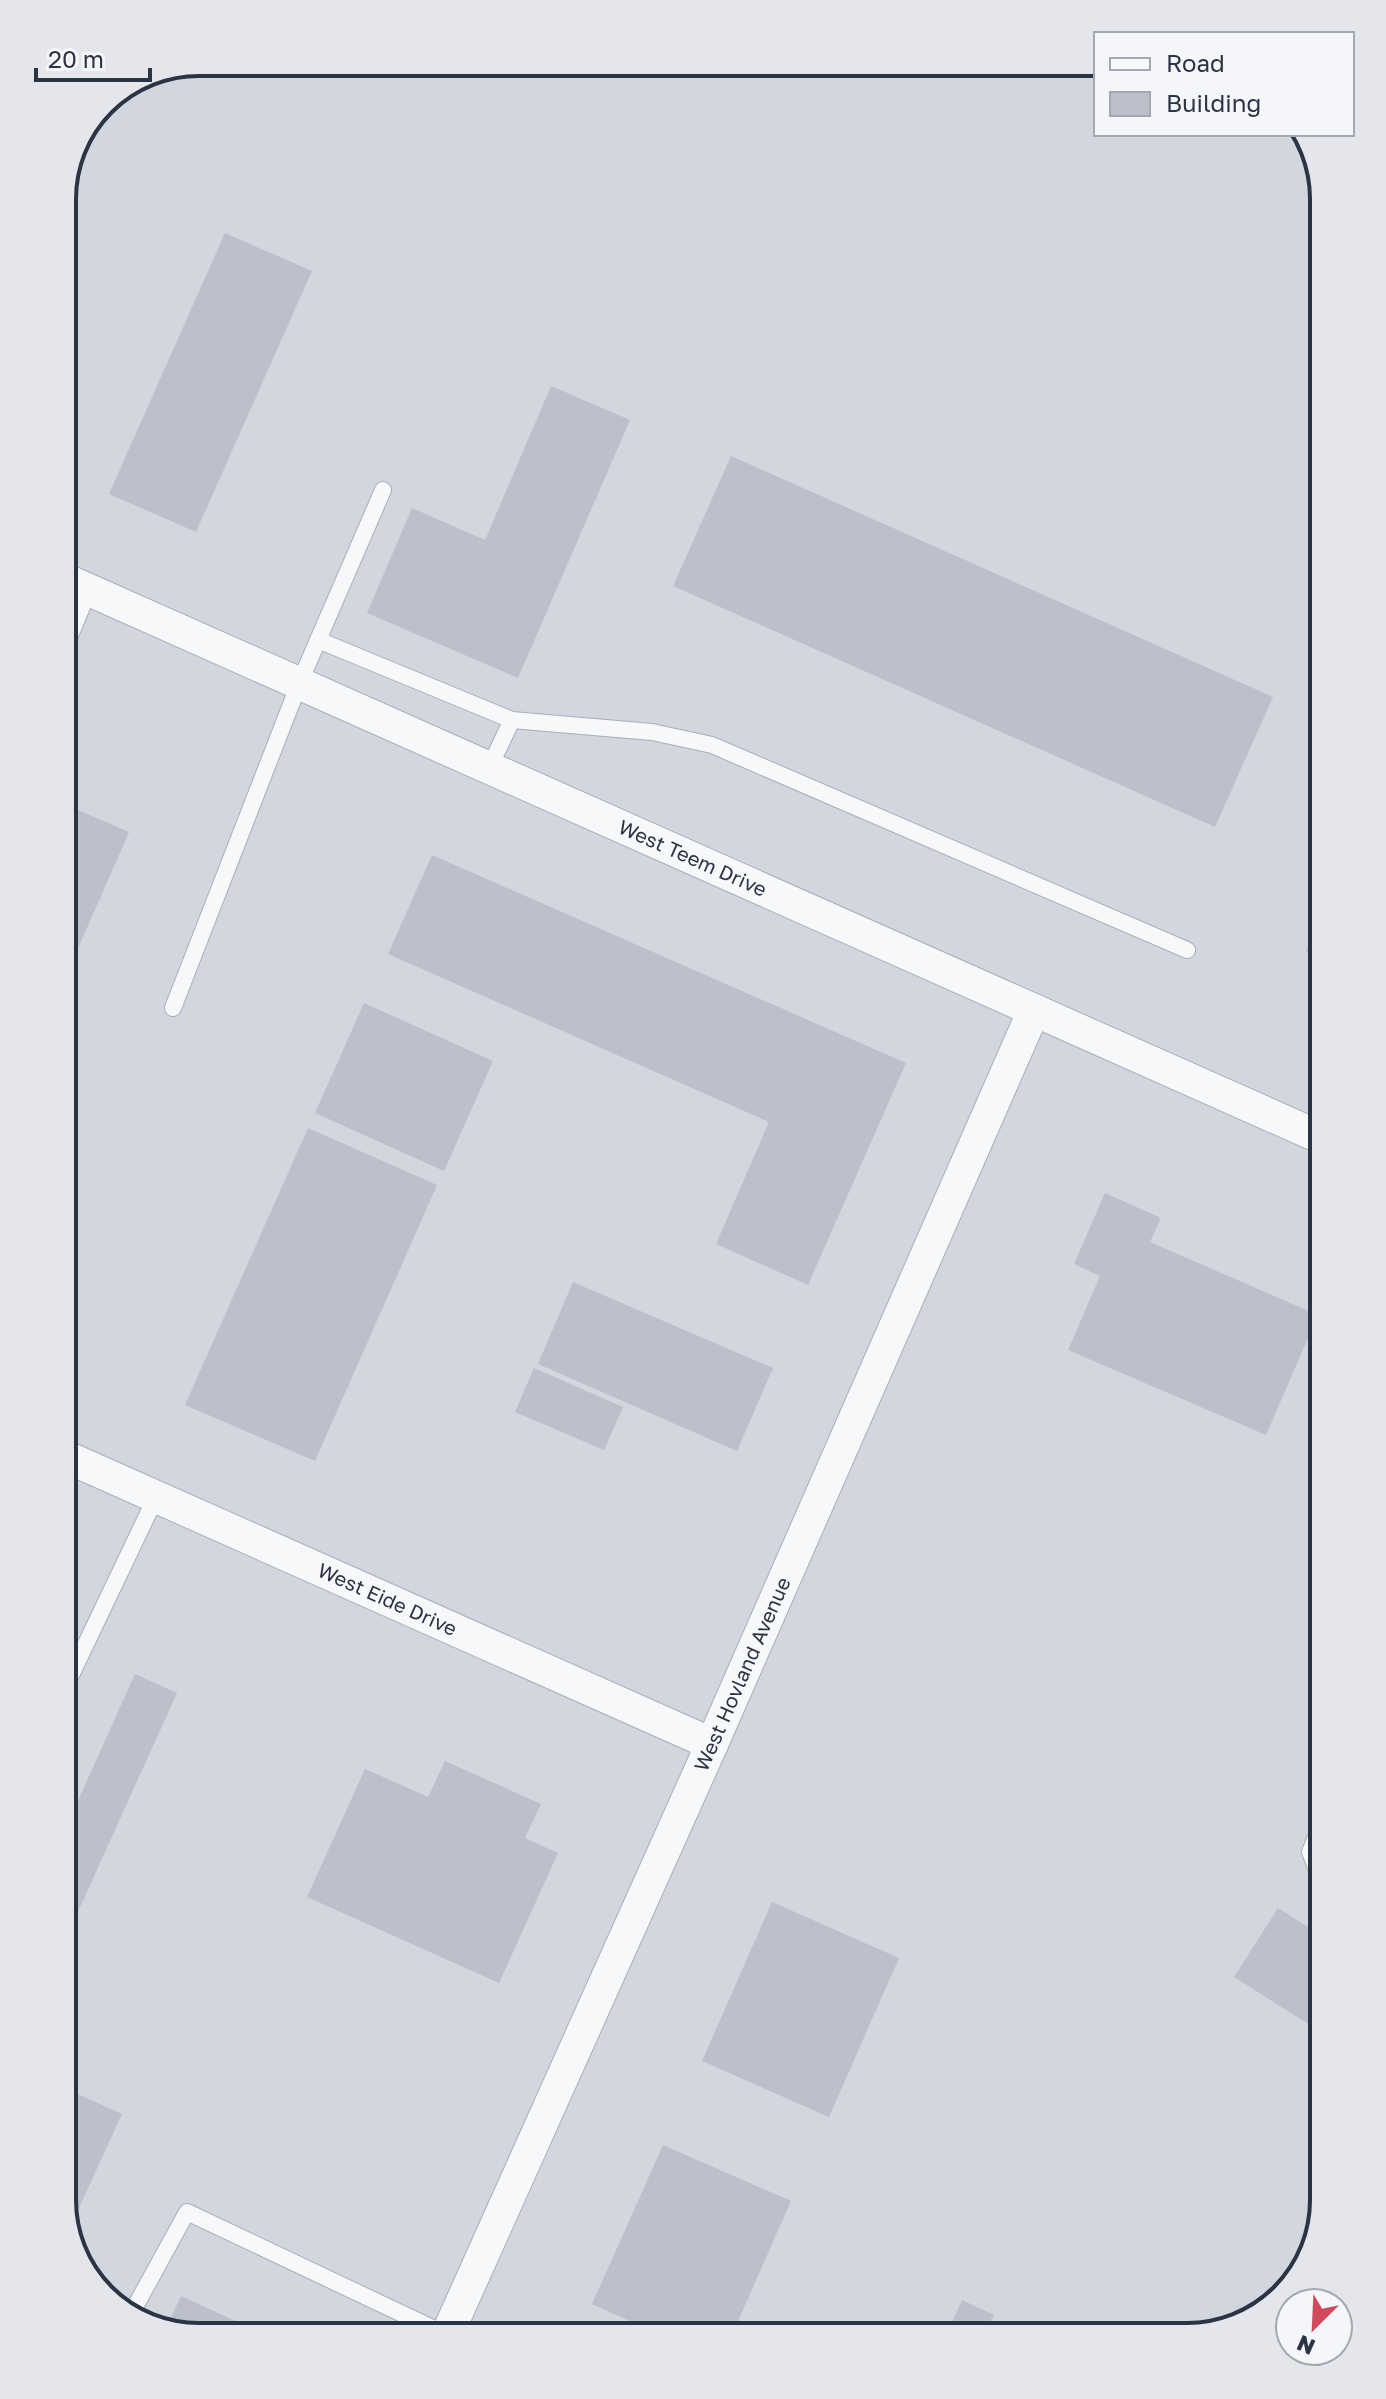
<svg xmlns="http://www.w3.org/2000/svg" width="1386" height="2399" viewBox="0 0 1386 2399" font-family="'Golos Text',sans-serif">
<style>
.built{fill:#d2d6de}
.building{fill:#bbc0ca}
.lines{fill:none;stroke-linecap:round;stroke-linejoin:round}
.service-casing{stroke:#a9aeb7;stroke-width:18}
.minor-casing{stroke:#a9aeb7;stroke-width:34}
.service{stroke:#f7f8fa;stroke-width:16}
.minor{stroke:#f7f8fa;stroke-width:32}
.labels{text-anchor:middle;stroke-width:7;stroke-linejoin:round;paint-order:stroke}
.street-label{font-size:20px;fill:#2b3445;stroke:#f4f6f9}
.rim{fill:none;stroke:#2b3445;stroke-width:4}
</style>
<rect width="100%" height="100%" fill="#e4e7ec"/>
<polygon class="built" points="1096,63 1096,134 1306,134 1310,139 1324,199 1324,2200 1301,2276 1247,2323 1187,2337 191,2337 123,2314 76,2260 62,2200 62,191 103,102 147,72"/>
<g class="building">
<polygon points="225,233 312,271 196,532 109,494"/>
<polygon points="551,386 630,420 518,678 367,613 412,508 485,540"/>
<polygon points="731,456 1273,697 1215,827 673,586"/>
<polygon points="71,807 129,832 62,985 62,828"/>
<polygon points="432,855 906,1063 808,1285 716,1244 769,1122 388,954"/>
<polygon points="1324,910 1324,959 1306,951"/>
<polygon points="364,1003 493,1061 444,1171 315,1113"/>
<polygon points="308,1128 437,1185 315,1461 185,1405"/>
<polygon points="1105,1193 1161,1218 1150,1242 1318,1315 1266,1435 1068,1350 1100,1276 1074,1264"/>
<polygon points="573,1282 773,1368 737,1451 538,1364"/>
<polygon points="534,1368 623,1407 604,1450 515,1412"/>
<polygon points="135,1674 177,1693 62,1947 62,1836"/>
<polygon points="445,1761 541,1804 525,1838 558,1853 499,1983 307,1897 365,1769 428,1797"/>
<polygon points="772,1902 899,1958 829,2117 702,2061"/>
<polygon points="1278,1908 1324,1937 1324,2034 1234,1977"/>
<polygon points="62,2087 122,2114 78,2210 63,2203 62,2200"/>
<polygon points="663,2145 791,2201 731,2337 665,2337 592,2304"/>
<polygon points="181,2296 270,2337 191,2337 166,2328"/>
<polygon points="962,2300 994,2315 983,2337 945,2337"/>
</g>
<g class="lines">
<defs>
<g id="service">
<polyline points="318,640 512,720 652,732 712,745 1187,950"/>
<polyline points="62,655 89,590"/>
<polyline points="490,766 512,720"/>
<polyline points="173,1008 299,684 383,490"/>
<polyline points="62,1694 156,1497"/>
<polyline points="1324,1880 1320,1878 1310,1852 1324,1817"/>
<polyline points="130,2316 187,2212 447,2335"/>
</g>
<g id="minor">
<path id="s1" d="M62 578 1324 1139"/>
<path id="s2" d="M62 1455 712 1744"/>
<path id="s3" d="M446 2337 712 1744 1034 1010"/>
</g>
</defs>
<use href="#service" class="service-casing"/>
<use href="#minor" class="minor-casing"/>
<use href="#service" class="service"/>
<use href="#minor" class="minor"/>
</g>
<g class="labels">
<g class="street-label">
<text dy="7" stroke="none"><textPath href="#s1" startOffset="690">West Teem Drive</textPath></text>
<text dy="7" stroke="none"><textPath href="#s2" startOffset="356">West Eide Drive</textPath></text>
<text dy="7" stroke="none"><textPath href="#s3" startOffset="726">West Hovland Avenue</textPath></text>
</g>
</g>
<path d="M0 0H1386V2399H0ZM199 76H1187A123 123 0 0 1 1310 199V2200A123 123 0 0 1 1187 2323H199A123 123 0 0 1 76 2200V199A123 123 0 0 1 199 76Z" fill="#e4e6eb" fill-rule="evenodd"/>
<path class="rim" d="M199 76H1187A123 123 0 0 1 1310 199V2200A123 123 0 0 1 1187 2323H199A123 123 0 0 1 76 2200V199A123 123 0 0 1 199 76Z"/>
<rect x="1094" y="32" width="260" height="104" fill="#f4f6f9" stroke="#a4a8b1" stroke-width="2"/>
<rect x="1110" y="58" width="40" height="12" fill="#f7f8fa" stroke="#a4a8b1" stroke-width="2"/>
<text x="1166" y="72" font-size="24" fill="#2b3445">Road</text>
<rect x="1110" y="92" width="40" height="24" fill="#bbc0ca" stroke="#a4a8b1" stroke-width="2"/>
<text x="1166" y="112" font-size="24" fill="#2b3445">Building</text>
<g transform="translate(1314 2327) rotate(204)"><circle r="38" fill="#f4f6f9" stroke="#a4a8b1" stroke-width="2"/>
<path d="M0-6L14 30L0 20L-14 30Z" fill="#d1495b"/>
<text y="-12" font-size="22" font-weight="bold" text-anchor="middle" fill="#2b3445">N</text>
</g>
<path d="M36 68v12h114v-12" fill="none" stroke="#2b3445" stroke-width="4"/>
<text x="48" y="68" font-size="24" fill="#2b3445" stroke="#f4f6f9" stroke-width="6" paint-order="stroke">20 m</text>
</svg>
